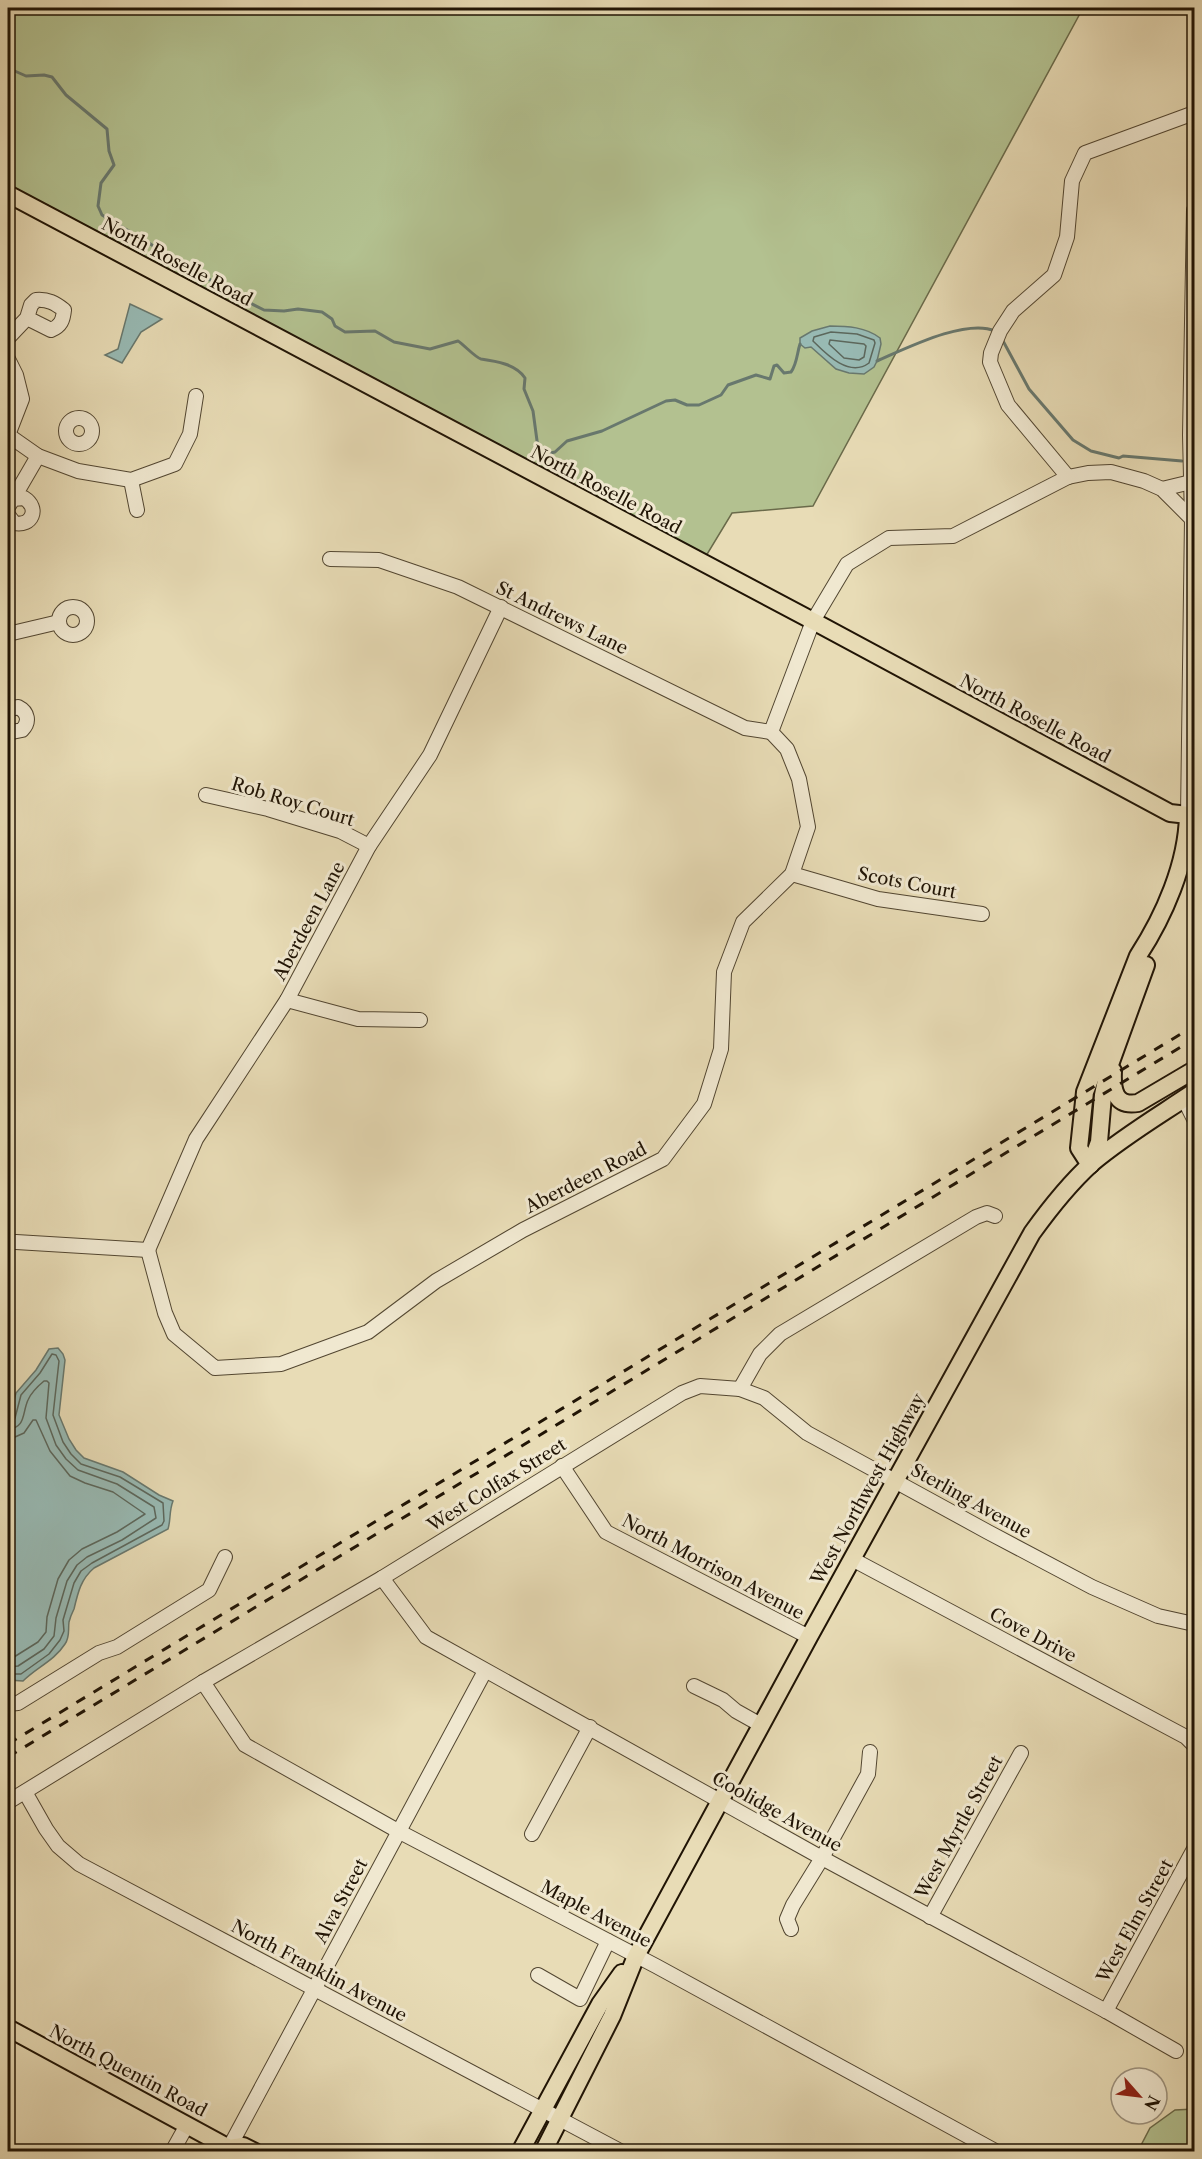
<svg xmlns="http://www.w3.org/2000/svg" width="1202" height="2159" viewBox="0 0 1202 2159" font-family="'Libre Caslon Text',serif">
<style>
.green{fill:#b3c190;stroke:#6a6a4a;stroke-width:1.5}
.water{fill:#98bab4;stroke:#68786e;stroke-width:1.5}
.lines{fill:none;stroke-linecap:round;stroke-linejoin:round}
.shore{stroke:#5c675c;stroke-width:1.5}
.stream{stroke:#68786e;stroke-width:3}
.minor-casing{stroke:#524631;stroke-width:16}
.major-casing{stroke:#201405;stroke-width:20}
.minor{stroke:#f0e8d0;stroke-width:14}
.major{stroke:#e8dcb6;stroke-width:16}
.rail{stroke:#201405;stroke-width:3;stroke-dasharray:10 10;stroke-linecap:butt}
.labels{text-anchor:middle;stroke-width:6;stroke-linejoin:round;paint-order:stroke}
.street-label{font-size:18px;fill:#201405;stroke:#f0e8d0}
</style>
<rect width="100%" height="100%" fill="#e8dcb6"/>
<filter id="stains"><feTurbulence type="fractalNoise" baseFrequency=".00333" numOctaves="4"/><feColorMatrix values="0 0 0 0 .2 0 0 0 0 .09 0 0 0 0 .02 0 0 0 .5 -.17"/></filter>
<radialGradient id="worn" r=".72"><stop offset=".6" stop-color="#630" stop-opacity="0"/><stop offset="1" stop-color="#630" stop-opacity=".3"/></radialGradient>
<g class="green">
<polygon points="8,8 1083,8 813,506 732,513 706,556 8,186"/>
<polygon points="1194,2109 1194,2151 1138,2151 1150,2128 1175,2110"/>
</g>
<g class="water">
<polygon points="130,304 162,319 141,332 122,363 105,355 118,349"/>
<path d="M830 326C847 326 866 327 880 338L881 344 877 361 874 367 864 374 849 373 836 369 811 347 805 348 800 344V338L812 331Z"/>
<path d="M58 1348 63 1354 65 1360 59 1415 69 1439 76 1450 84 1458 123 1472 159 1495 173 1501C169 1511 171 1519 168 1529L94 1568C81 1579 78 1592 74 1609 72 1613 70 1618 69 1622 68 1630 70 1637 65 1644 54 1661 37 1667 23 1681L8 1680V1422L16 1393 36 1370 49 1349Z"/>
</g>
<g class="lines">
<g class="shore">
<path d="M831 332 857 334 874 340 875 343 869 363C849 378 826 354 813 341L814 337Z"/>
<polygon points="830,340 864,344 866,346 864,357 859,360 844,358 829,344"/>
<polyline points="8,1421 15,1418 21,1395 40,1373 52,1354 56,1355 59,1361 53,1415 63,1442 71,1454 81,1464 120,1477 163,1503 164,1521 162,1525 92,1563 81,1571 74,1583 63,1620 64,1631 60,1640 49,1654 21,1674 8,1674"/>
<path d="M8 1429C26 1428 22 1413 28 1400 31 1393 38 1386 44 1381H47L49 1383 46 1418 56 1445 66 1459 78 1470 117 1484 154 1507 156 1518 122 1540 87 1557 77 1565 67 1581 56 1618 54 1636 44 1649 18 1666 8 1667"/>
<polyline points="8,1438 15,1437 24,1433 33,1420 36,1420 50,1451 70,1476 85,1483 113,1492 145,1514 117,1532 82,1549 69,1560 58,1579 47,1617 46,1632 38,1642 14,1657 8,1658"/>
</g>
<g class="stream">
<path d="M8 68 26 76 44 75 52 77 66 95 107 129 109 151 114 165 101 183 98 206 102 215 149 243 192 273 209 279 224 290 264 310 284 311 298 309 322 312 332 319 335 326 345 332 375 331 394 342 430 349 458 341C463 344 476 358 481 359 495 361 516 364 525 378L524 389 533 411 538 448 541 452 546 454 555 452 567 441 602 431 666 401 675 400 687 405H699L721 395 728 385 756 375 770 379 774 366 777 365 784 373 791 372C797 364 797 353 800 344"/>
<polyline points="1002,339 1029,389 1073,440 1091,451 1119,458 1123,456 1182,461"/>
<path d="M877 361C905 349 966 318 995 331"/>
</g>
<defs>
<g id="minor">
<path d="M8 338 27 318 31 305 36 300C48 299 55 303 64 310 63 320 61 326 51 330L27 318"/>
<polyline points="8,359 16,375 22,399 8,435"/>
<circle cx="79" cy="431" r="13"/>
<polyline points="8,435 38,456 78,471 131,480 175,464 190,434 196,396"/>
<polyline points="1068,477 1008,405 990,362 991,353 1000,331 1013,311 1054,275 1067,237 1072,181 1085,153 1194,113"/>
<polyline points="131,480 137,510"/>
<polyline points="1162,489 1191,482"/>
<polyline points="13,499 38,456"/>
<path d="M8 507 13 499 24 498C40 508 32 527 14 523L8 515"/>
<polyline points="330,559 379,560 458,587 745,728 771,732"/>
<circle cx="73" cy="621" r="14"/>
<polyline points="8,634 59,622"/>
<path d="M8 710 18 707C28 712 30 722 22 730L12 732 8 730"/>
<polyline points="206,795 268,809 340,831 369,846"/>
<polyline points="1188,815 1192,519 1190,435 1194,210"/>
<polyline points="792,874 878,899 982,914"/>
<polyline points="287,1000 358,1019 420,1020"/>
<polyline points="1184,1099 1194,1119"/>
<polyline points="16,1242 148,1250"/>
<polyline points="148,1250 165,1313 174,1334 215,1368 281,1364 368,1332 436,1281 523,1230 663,1159 704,1104 721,1049 724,972 743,922 792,874 808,827 799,779 787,749 771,732 813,621 847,564 889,538 953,536 1068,477 1088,473 1111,472 1144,481 1162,489 1192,519"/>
<polyline points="148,1250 196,1139 287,1000 369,846 430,755 501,607"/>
<polyline points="740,1389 760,1354 780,1334 976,1217 987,1213 995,1216"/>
<polyline points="562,1466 606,1532 809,1637"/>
<polyline points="852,1559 1186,1737 1194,1745"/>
<polyline points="382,1578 426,1637 822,1858 1106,2011 1176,2051"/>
<polyline points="203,1682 245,1745 398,1831 656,1966 997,2152"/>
<polyline points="694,1686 723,1700 736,1711 761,1725"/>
<polyline points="8,1704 18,1703 99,1653 117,1647 209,1590 225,1557"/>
<polyline points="25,1792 46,1829 58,1846 79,1864 622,2152"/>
<polyline points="8,1802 203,1682 382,1578 682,1393 700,1386 740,1389 764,1398 807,1433 988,1532 1092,1587 1158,1616 1194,1624"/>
<polyline points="532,1834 590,1727"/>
<polyline points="930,1917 1021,1753"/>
<polyline points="791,1929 787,1919 793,1905 822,1858 868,1774 870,1752"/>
<polyline points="538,1975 580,1999 608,1941"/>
<polyline points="1106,2011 1194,1849"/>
<polyline points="229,2148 485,1671"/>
<polyline points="172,2152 187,2125"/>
</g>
<g id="major">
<path d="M8 194 813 621 1170 813 1188 815C1187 864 1164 916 1138 956L1085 1092 1079 1148 1090 1165"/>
<path d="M1113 1071C1112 1090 1115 1107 1138 1103L1194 1070"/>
<polyline points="1091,1164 1099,1142 1103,1095 1108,1070 1146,965"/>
<polyline points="8,2028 229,2148 231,2152"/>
<polyline points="229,2148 243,2146 255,2152"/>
<polyline points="520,2152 600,2004 622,1973"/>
<path d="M543 2152 612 2016 636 1956 809 1637 1032 1233C1050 1208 1070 1183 1092 1163 1124 1136 1160 1115 1194 1092"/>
</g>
</defs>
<use href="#minor" class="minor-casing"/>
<use href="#major" class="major-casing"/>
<use href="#minor" class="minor"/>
<use href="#major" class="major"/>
<g class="rail">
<polyline points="8,1744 1194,1026"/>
<polyline points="8,1757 1194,1039"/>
</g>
</g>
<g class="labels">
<g class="street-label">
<text transform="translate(177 262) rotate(28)" y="6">North Roselle Road</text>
<text transform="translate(606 490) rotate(28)" y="6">North Roselle Road</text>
<text transform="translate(562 618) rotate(26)" y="6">St Andrews Lane</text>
<text transform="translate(1035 719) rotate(28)" y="6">North Roselle Road</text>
<text transform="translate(293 802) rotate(17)" y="6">Rob Roy Court</text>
<text transform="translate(907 883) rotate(11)" y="6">Scots Court</text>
<text transform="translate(309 921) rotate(-62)" y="6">Aberdeen Lane</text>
<text transform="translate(586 1178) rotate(-27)" y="6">Aberdeen Road</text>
<text transform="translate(497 1485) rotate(-32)" y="6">West Colfax Street</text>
<text transform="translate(868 1489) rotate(-61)" y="6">West Northwest Highway</text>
<text transform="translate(971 1501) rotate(29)" y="6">Sterling Avenue</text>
<text transform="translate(713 1567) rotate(28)" y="6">North Morrison Avenue</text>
<text transform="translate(1033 1635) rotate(28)" y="6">Cove Drive</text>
<text transform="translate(777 1812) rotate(29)" y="6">Coolidge Avenue</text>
<text transform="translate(959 1827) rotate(-61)" y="6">West Myrtle Street</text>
<text transform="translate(341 1901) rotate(-62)" y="6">Alva Street</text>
<text transform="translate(596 1914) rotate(28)" y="6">Maple Avenue</text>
<text transform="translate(1135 1921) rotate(-61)" y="6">West Elm Street</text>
<text transform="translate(319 1971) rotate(28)" y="6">North Franklin Avenue</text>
<text transform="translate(128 2071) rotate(28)" y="6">North Quentin Road</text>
</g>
</g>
<rect width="1202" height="2159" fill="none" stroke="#e8dcb6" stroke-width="30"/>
<rect x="9" y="9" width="1184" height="2141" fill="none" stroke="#201405" stroke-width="3"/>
<rect x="15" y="15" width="1172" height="2129" fill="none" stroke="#201405" stroke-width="1.5"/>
<g transform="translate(1139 2096) rotate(118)"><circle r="28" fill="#f0e8d0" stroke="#9d937f" stroke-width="1.5"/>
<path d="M0-4.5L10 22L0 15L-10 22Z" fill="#8f2418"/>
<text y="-9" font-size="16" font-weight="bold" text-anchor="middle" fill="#201405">N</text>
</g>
<rect width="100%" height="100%" filter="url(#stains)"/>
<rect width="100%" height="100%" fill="url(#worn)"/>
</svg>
